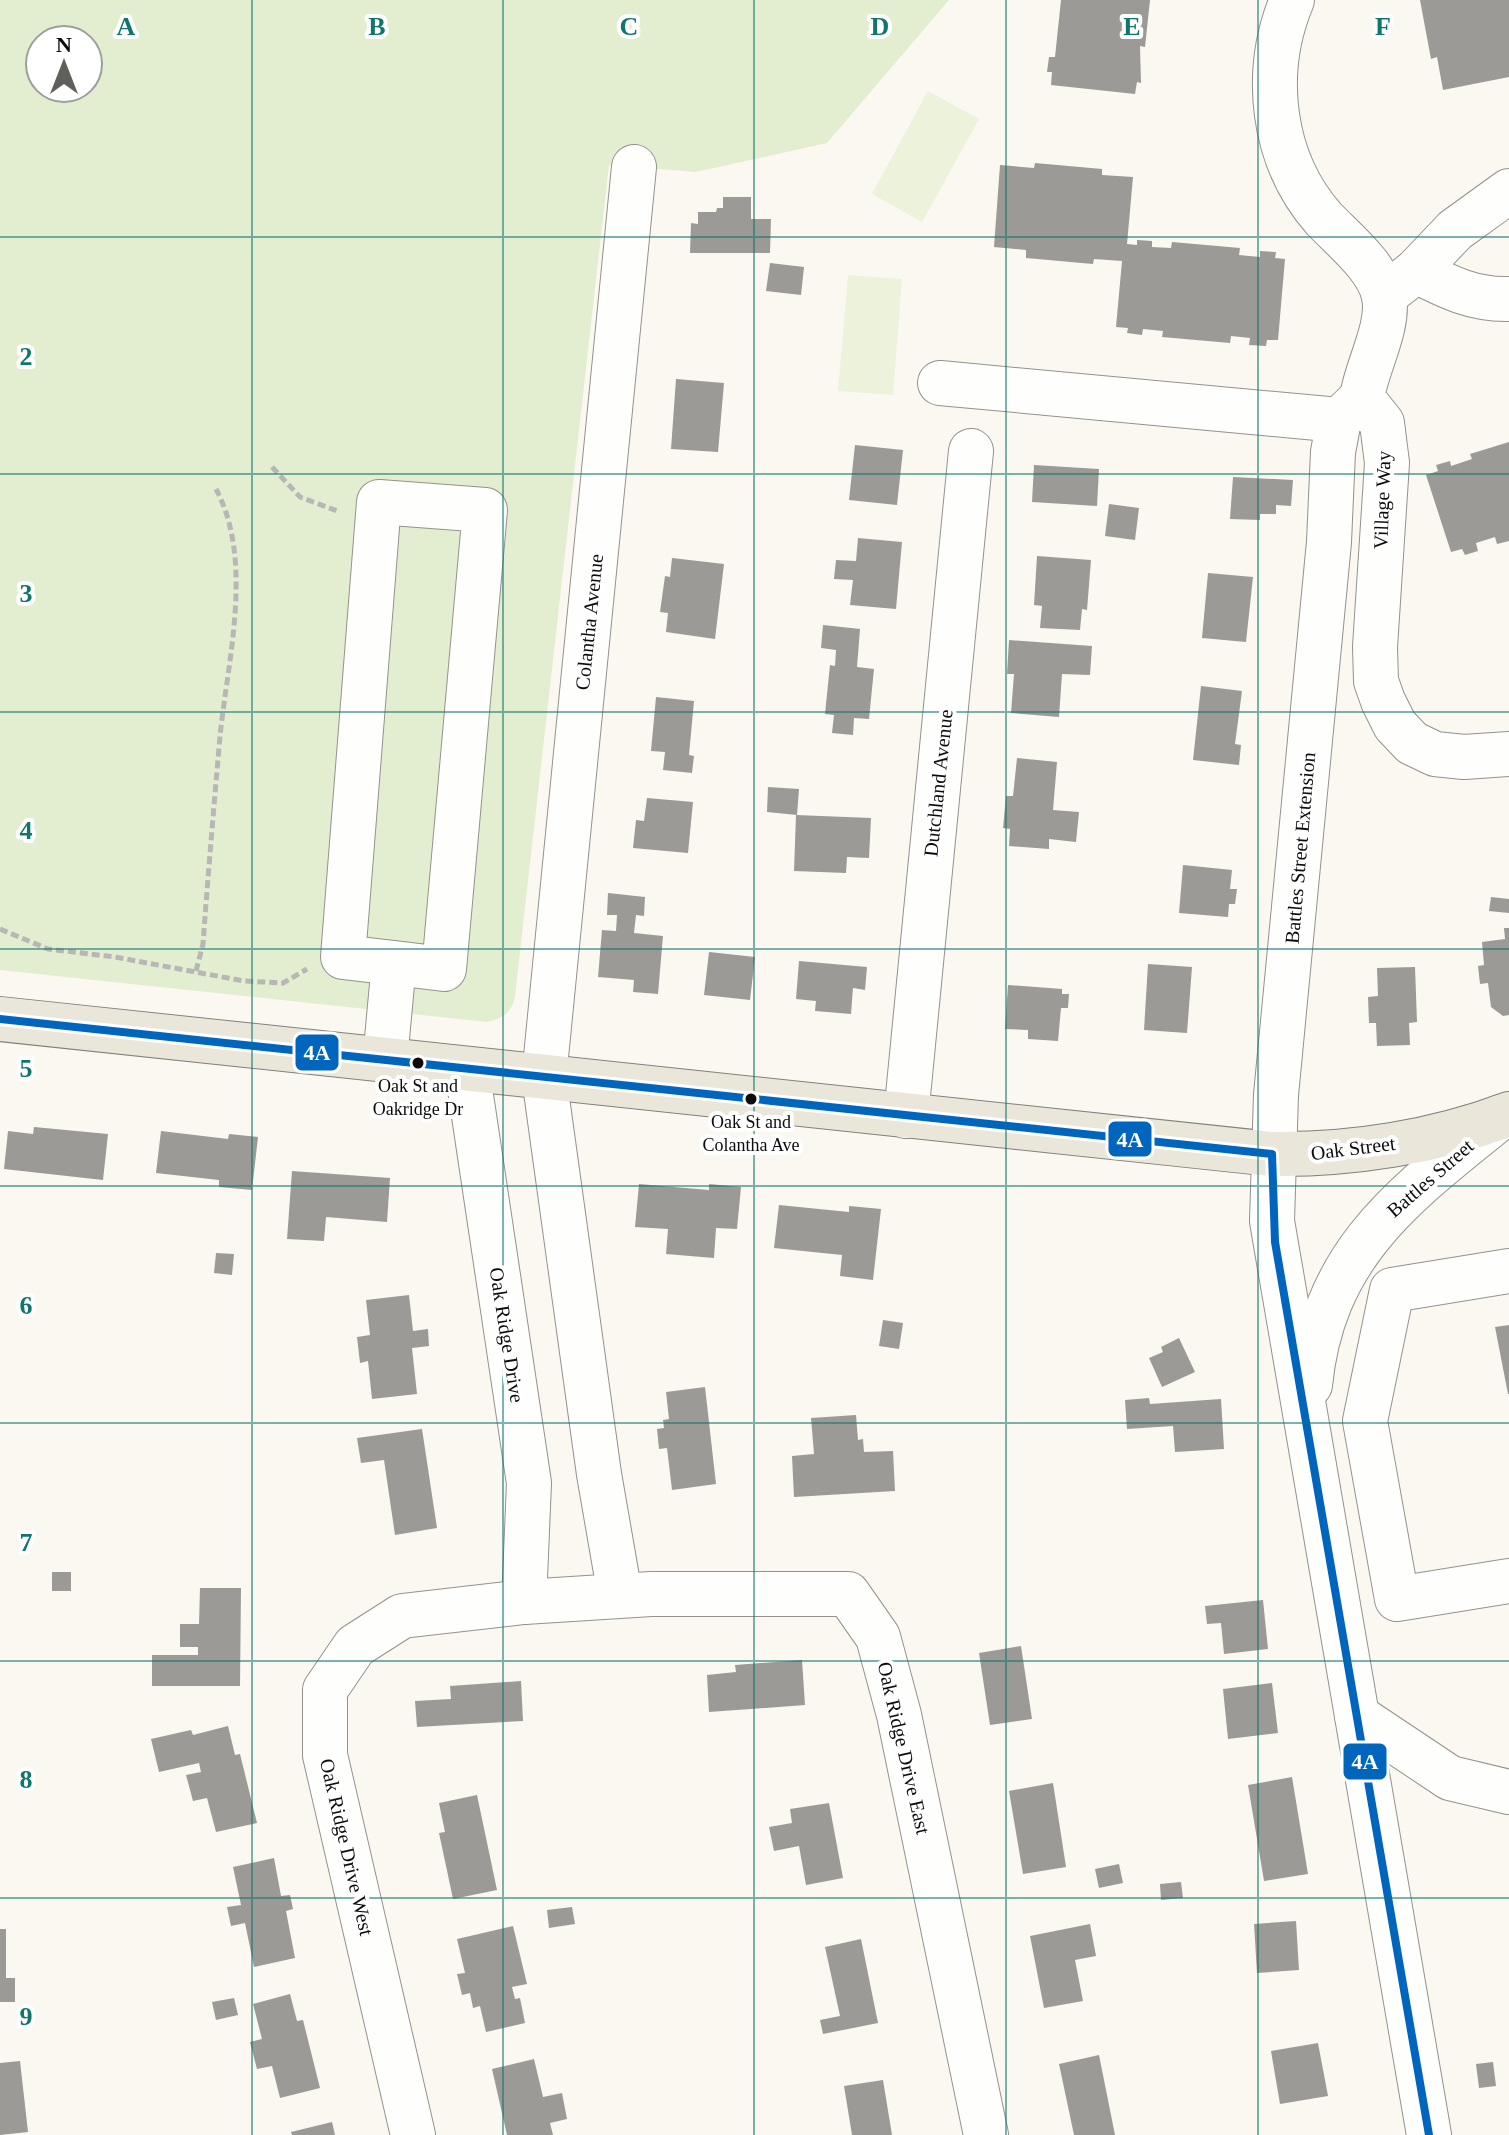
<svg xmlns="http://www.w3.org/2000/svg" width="1509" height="2135" viewBox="0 0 1509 2135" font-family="'Times New Roman',serif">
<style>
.green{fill:#e3eed1;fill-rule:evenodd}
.pitch{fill:#edf2db}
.building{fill:#9c9a96}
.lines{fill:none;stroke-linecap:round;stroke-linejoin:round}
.minor-casing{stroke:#93928f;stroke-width:46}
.major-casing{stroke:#80807c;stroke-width:46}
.path{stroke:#b7b7b5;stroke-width:5;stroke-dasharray:8 4;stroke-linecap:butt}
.minor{stroke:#fefefd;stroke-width:44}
.major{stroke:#eae6d9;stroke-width:44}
.bus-1-casing{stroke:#fff;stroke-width:14}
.bus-1{stroke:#0065bd;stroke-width:8}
.grid{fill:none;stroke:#0f766e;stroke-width:2;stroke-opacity:0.55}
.bus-dot{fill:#0c0c0c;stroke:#fff;stroke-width:3}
.labels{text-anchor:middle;stroke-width:8;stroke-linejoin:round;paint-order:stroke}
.bus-label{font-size:18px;fill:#0c0c0c;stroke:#fff}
.street-label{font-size:20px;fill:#0c0c0c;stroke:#fff}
.grid-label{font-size:26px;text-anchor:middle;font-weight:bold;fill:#0f766e;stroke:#fff;stroke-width:8;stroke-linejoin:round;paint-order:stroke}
.line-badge{stroke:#fff;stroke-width:3}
.badge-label{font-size:22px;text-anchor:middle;font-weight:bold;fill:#fff}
</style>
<rect width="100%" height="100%" fill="#faf8f0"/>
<path class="green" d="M0 0H949L827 143 696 172 609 165 515 996C512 1013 503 1018 487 1022L0 970ZM40 40H88V88H40Z"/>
<g class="pitch">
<polygon points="928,91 979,119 922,222 872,194"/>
<polygon points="848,275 902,279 893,395 838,391"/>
</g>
<g class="building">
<polygon points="1061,0 1150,0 1145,47 1140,46 1141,83 1137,82 1135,94 1051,85 1052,72 1047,72 1049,57 1055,57"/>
<polygon points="1420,0 1509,0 1509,77 1443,90 1437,57 1431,59"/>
<polygon points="1035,163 1102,169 1102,175 1133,177 1127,244 1137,245 1137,240 1152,241 1152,247 1171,248 1172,242 1240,248 1239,255 1260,257 1260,251 1276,252 1275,258 1285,259 1278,340 1267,340 1266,346 1249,345 1250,338 1231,336 1230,343 1162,337 1163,331 1143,329 1142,335 1127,333 1128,328 1116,327 1122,261 1094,259 1093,264 1026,258 1026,250 994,247 1000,165 1034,168"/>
<polygon points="723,197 751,197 751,219 771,219 770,253 690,253 691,223 698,224 698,212 716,212 717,208 723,208"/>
<polygon points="770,263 804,267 801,295 766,291"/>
<polygon points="676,379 724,383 718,452 671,449"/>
<polygon points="1509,442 1509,541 1497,544 1495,537 1476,543 1478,551 1465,555 1462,549 1451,552 1426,475 1438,471 1436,465 1450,461 1451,466 1472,459 1470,454"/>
<polygon points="855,445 903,450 897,505 849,500"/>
<polygon points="1034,465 1099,469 1097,506 1032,502"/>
<polygon points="1233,477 1293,480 1291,506 1276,505 1276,514 1260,514 1260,520 1230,519"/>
<polygon points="1109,504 1139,508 1135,540 1105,536"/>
<polygon points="858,538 902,542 896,609 850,605 853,580 834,579 836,560 856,561"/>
<polygon points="1037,556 1091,560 1087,610 1082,609 1080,630 1040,628 1042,606 1034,605"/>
<polygon points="672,558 724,564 715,639 666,632 668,613 660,612 665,576 670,577"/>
<polygon points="1208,573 1253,577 1246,642 1202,638"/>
<polygon points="823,625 860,629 857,667 874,669 869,719 854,718 853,735 832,733 834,715 825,714 830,665 835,666 836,650 821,648"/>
<polygon points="1009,640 1092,646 1090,675 1062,674 1059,717 1011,713 1014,674 1007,674"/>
<polygon points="1201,686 1242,691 1235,744 1241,745 1239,765 1193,760"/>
<polygon points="656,697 694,701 689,755 694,756 692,773 663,770 665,752 651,751"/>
<polygon points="1017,758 1057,762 1053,810 1079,812 1076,842 1049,839 1049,849 1009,846 1010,829 1003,828 1006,796 1013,796"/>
<polygon points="768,787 799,789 797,815 767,812"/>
<polygon points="647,798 693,802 688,853 633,848 636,820 644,821"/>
<polygon points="796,815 871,818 869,858 847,857 846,873 794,871"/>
<polygon points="1183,865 1232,870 1230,889 1237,889 1235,904 1229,904 1228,917 1179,913"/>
<polygon points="608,893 645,897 644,916 636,915 634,933 663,936 658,994 633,992 634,980 598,977 602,930 616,931 617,915 607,915"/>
<polygon points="1491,897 1509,899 1509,913 1489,911"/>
<polygon points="1504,928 1509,928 1509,1015 1503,1016 1491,1007 1488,983 1480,984 1478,966 1484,965 1482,942 1505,939"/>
<polygon points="709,952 755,957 750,1000 704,995"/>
<polygon points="799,961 867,967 865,990 853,988 851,1014 815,1011 816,1001 796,999"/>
<polygon points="1148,964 1192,967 1187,1033 1144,1030"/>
<polygon points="1415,967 1417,1022 1409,1023 1410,1045 1377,1046 1376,1023 1369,1023 1368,997 1378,996 1377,968"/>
<polygon points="1008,985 1062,989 1062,994 1069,994 1068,1008 1061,1008 1058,1041 1028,1039 1028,1030 1005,1029"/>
<polygon points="34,1127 108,1134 103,1180 4,1169 8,1131 33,1134"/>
<polygon points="161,1131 228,1139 229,1134 258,1137 252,1190 219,1187 219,1180 156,1173"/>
<polygon points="292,1171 390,1178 387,1222 326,1217 324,1241 287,1239"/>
<polygon points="639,1184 709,1190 709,1184 741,1187 737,1229 716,1228 714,1258 666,1254 668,1229 635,1227"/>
<polygon points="779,1205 849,1212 849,1206 881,1209 873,1280 840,1276 842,1255 774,1248"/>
<polygon points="216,1253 234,1254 232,1275 214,1273"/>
<polygon points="409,1295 413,1331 428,1329 429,1346 412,1348 417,1394 372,1399 368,1361 360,1363 357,1337 370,1335 366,1300"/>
<polygon points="883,1320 903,1323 899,1349 879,1346"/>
<polygon points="1509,1325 1509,1394 1508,1394 1495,1327"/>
<polygon points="1179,1338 1195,1372 1162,1387 1149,1358 1163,1352 1161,1347"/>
<polygon points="705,1387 716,1484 672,1490 667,1448 659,1449 657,1429 664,1428 663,1420 669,1419 666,1392"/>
<polygon points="1149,1398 1150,1404 1221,1399 1224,1449 1175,1452 1173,1426 1127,1429 1125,1400"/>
<polygon points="856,1415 858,1440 863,1439 864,1452 893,1451 895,1491 794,1497 792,1456 814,1454 811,1418"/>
<polygon points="422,1429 437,1528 395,1535 384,1460 361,1463 357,1438"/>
<rect x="52" y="1572" width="19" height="19"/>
<polygon points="200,1588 241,1588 240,1686 152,1686 152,1655 198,1655 198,1647 180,1647 180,1624 199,1624"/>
<polygon points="1263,1600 1268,1649 1224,1654 1221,1623 1207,1624 1205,1606"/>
<polygon points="1021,1646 1032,1719 990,1725 979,1653"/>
<polygon points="802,1660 805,1705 709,1712 707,1675 736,1672 735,1665"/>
<polygon points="521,1681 523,1721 417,1727 415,1701 451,1699 450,1686"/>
<polygon points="1272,1683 1278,1733 1228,1739 1223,1689"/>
<polygon points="228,1726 235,1755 240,1754 257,1823 216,1832 207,1798 193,1801 186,1775 201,1772 199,1763 159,1772 151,1739 191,1730 193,1735"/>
<polygon points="1292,1777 1308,1874 1264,1881 1248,1785"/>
<polygon points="1053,1783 1066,1867 1023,1874 1009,1791"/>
<polygon points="477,1795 497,1890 453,1899 439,1833 445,1832 439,1803"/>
<polygon points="829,1803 843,1878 806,1885 799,1846 774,1851 769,1827 792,1823 790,1809"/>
<polygon points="274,1858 281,1896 290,1895 293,1909 286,1911 295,1958 254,1967 245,1923 231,1926 227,1907 241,1905 233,1867"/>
<polygon points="1119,1864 1123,1883 1099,1888 1095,1869"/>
<polygon points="1181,1882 1183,1898 1161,1900 1160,1884"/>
<polygon points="572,1907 575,1924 549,1928 547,1910"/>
<polygon points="1296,1921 1299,1970 1257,1973 1254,1924"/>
<polygon points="1090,1924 1096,1956 1075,1960 1083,2001 1044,2008 1030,1936"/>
<polygon points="513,1926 527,1984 512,1987 515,1999 520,1998 525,2023 486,2032 480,2006 473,2008 470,1993 462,1995 457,1974 465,1973 457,1939"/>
<polygon points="0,1929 6,1929 6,1978 15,1978 15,2002 0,2002"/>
<polygon points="861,1939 878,2023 823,2034 820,2020 840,2016 825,1947"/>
<polygon points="290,1994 297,2021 303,2020 320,2088 280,2098 272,2066 257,2069 250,2042 262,2039 253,2004"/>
<polygon points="234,1998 238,2015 216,2020 212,2002"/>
<polygon points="1318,2043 1328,2096 1280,2104 1271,2051"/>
<polygon points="1099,2055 1115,2135 1074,2135 1059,2064"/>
<polygon points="534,2059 543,2097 562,2093 567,2119 550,2123 553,2135 507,2135 492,2069"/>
<polygon points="20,2061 28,2132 0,2135 0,2063"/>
<polygon points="1493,2062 1496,2086 1479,2088 1476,2064"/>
<polygon points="883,2080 892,2135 852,2135 844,2086"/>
<polygon points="332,2122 335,2135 292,2135 291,2132"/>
</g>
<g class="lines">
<defs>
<g id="minor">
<path d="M1292 0C1262 72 1271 159 1324 219 1344 240 1378 267 1384 296 1390 328 1366 367 1362 398L1382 423 1387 463 1375 647 1376 681 1383 701 1395 725 1412 743 1435 754 1464 757 1509 754"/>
<path d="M1416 271C1448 287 1473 300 1509 299"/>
<polyline points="1384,296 1416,271 1455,230 1509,191"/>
<polyline points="940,383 1339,420"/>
<polyline points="1362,398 1339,420 1333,452 1329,542 1276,1095 1272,1221 1429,2135"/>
<polyline points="385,1060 394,963 444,969 485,510 379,502 343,957 394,963"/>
<polyline points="467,1069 529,1483 524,1602"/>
<polyline points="906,1116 971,451"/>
<polyline points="1509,1271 1392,1290 1365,1421 1397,1599 1509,1581"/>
<path d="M1310 1385C1323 1252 1406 1194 1501 1117"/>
<polyline points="620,1595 599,1474 544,1077 634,167"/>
<polyline points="1357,1716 1450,1778 1509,1792"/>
<polyline points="413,2135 325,1755 325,1690 355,1646 402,1616 524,1602 651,1594 848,1594 878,1637 899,1715 986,2135"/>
</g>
<path id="major" d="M0 1019 1272 1154C1351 1155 1435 1142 1509 1114"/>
</defs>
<use href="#minor" class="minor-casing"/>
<use href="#major" class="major-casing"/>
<g class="path">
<polyline points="272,467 300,497 340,512"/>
<polyline points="0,929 48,949 115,957 244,981 283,983 307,969"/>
<path d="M196 971 203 944C208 875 214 805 220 736 228 658 254 561 216 489"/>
</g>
<use href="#minor" class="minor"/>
<use href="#major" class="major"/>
<defs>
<polyline id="bus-1" points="0,1019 1272,1154 1275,1242 1429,2135"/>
</defs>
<use href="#bus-1" class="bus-1-casing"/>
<use href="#bus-1" class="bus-1"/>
</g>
<path class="grid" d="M252 0V2135M503 0V2135M754 0V2135M1006 0V2135M1258 0V2135M0 237H1509M0 474H1509M0 712H1509M0 949H1509M0 1186H1509M0 1423H1509M0 1661H1509M0 1898H1509"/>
<g class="bus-dot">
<circle cx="418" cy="1063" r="7"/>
<circle cx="751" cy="1099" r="7"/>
</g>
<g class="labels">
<g class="bus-label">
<text x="418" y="1092">Oak St and<tspan x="418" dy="23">Oakridge Dr</tspan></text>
<text x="751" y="1128">Oak St and<tspan x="751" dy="23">Colantha Ave</tspan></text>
</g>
<g class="street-label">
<text transform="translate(1382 500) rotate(-88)" y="7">Village Way</text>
<text transform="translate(589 622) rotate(-84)" y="7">Colantha Avenue</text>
<text transform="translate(938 783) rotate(-84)" y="7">Dutchland Avenue</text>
<text transform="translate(1300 848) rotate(-85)" y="7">Battles Street Extension</text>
<text transform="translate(1353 1148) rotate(-7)" y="7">Oak Street</text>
<text transform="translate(1430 1178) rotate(-41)" y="7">Battles Street</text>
<text transform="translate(507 1335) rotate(81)" y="7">Oak Ridge Drive</text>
<text transform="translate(904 1748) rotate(77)" y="7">Oak Ridge Drive East</text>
<text transform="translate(347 1847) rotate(77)" y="7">Oak Ridge Drive West</text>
</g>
</g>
<g class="grid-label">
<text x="126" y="35">A</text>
<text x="377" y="35">B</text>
<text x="629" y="35">C</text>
<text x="880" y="35">D</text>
<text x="1132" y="35">E</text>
<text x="1383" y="35">F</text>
<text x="26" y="365">2</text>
<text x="26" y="602">3</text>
<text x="26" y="839">4</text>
<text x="26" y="1077">5</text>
<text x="26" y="1314">6</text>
<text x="26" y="1551">7</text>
<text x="26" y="1788">8</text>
<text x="26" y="2025">9</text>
</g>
<g class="line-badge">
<rect x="294" y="1033" width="46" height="39" rx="8" fill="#0065bd"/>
<rect x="1107" y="1120" width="46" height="38" rx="8" fill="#0065bd"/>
<rect x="1342" y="1742" width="46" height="39" rx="8" fill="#0065bd"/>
</g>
<g class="badge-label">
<text x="317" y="1060">4A</text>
<text x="1130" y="1147">4A</text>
<text x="1365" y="1769">4A</text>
</g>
<g transform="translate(64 64)"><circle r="38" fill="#ffffff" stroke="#9e9e9e" stroke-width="2"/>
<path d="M0-6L14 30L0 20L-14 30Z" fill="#5f5f5c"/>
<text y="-12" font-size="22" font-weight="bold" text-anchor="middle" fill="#0c0c0c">N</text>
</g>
</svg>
